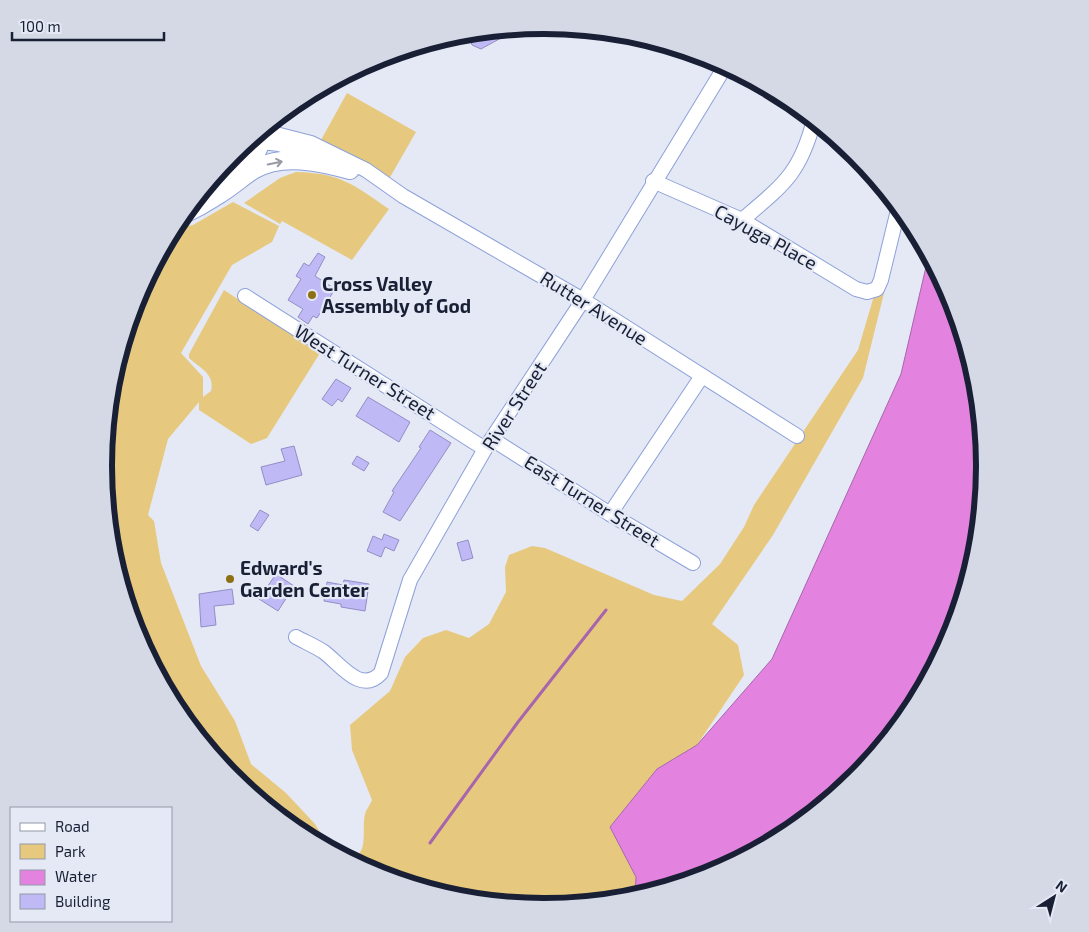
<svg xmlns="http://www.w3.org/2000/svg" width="1089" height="932" viewBox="0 0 1089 932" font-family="'Exo 2',sans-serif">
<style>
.green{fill:#e6c97f}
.water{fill:#e383df;stroke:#a665ac}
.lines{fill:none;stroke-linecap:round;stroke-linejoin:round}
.stream{stroke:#a665ac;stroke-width:3}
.building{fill:#bfb9f5;stroke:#938dc6}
.minor-casing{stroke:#8da1d9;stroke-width:16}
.major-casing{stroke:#8da1d9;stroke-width:20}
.minor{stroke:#fff;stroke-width:14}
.major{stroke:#fff;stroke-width:18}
.oneway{stroke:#989ba4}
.poi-dot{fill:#8d7013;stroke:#e5e9f5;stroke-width:2}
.labels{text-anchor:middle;stroke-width:4.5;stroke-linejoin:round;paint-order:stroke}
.street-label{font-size:19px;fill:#192035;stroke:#e5e9f5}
.poi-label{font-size:19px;font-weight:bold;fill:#192035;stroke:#e5e9f5;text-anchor:start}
.rim{fill:none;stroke:#192035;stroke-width:6}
</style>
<rect width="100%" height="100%" fill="#e5e9f5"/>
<g class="green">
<polygon points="347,93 416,132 389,179 321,140"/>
<path d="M296 172C341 173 354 185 389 209L352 260 282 221 280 224 244 203 280 178Z"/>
<path d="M233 202 279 226 272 242 232 265 181 353 203 377V397L211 391C215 374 201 369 189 358V354L224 290 320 353 267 438 251 444 199 410V402L168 439 148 515 154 521 161 563 201 666 235 721 251 764 286 793 315 824 330 849C179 768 91 596 107 427 109 411 109 394 112 378 118 354 128 317 138 295 149 273 162 251 174 229L193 225Z"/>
<path d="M904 212 863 378 773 535 712 624 738 645 744 675 697 745 657 769 610 827 636 877 635 897 544 907 458 898 375 873 350 860C370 853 361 831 365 814 366 810 370 805 372 800L352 750 350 725 390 691 405 657 423 638 446 630 469 638 489 624 506 592 505 567 509 555 532 546 545 548 654 595 682 601 720 564 744 527 754 505 858 350 881 272Z"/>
</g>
<polygon class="water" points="929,254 952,298 977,380 985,466 977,552 952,635 911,711 856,778 789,833 713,874 635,897 636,877 610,827 657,769 697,745 772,659 901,374"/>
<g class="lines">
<polyline class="stream" points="430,843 518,722 606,610"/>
</g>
<g class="building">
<polygon points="521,27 481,49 472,45 468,33"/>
<polygon points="318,253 325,257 315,276 335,289 317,318 313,316 308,324 298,317 303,309 288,300 301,279 296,276 304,263 309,266"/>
<polygon points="336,379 351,388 342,402 338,399 332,406 322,399"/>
<polygon points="368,397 410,422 399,442 356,416"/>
<polygon points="430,430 451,443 400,521 383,512 394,492 392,491 421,448 419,447"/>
<polygon points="294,446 302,475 266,485 261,467 285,461 281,449"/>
<polygon points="357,456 369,463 364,471 352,464"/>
<polygon points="260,510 269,515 258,531 250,526"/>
<polygon points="384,534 399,540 394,551 385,547 381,557 367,551 373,536 382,540"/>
<polygon points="468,540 473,558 462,561 457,543"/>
<polygon points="276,574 294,586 278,611 259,599"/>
<polygon points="344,580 369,584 365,611 341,607 341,604 324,601 327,582 343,585"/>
<polygon points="232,589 234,604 214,606 216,625 201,627 199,594"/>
</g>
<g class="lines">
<defs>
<g id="minor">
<polyline points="257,138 264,131 311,143 366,170 403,196 583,300 797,436"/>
<polyline points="253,141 279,144 326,159"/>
<polyline points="653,181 742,220 856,289 867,292 877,289 881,280 899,206"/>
<path d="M742 220C783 185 800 174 814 120"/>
<polyline points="245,296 485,449"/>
<polyline points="492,439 610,514 693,563"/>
<polyline points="610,514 702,376"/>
<path d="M296 637C305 642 315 646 324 652 340 664 361 695 381 673L410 580 485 449 583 300 726 65"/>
</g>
<g id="major">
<path d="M218 195C230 188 241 178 253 170 283 153 319 162 350 170"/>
<path d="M184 214C219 198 258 170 264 128"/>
</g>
</defs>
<use href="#minor" class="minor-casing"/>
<use href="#major" class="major-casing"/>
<use href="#minor" class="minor"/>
<use href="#major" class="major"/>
</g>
<defs><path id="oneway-shaft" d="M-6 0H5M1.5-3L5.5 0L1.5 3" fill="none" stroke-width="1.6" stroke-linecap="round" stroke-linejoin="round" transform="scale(1.25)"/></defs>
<use class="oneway" href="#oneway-shaft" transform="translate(275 163) rotate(-12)"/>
<g class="poi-dot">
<circle cx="312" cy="295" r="5"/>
<circle cx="230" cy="579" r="5"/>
</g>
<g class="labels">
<g class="street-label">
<text transform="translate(766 237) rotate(29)" y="7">Cayuga Place</text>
<text transform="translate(594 308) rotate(32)" y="7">Rutter Avenue</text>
<text transform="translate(365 372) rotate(32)" y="7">West Turner Street</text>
<text transform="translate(514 406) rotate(-57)" y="7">River Street</text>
<text transform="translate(592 501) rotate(32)" y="7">East Turner Street</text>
</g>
<g class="poi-label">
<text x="322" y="291">Cross Valley<tspan x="322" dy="22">Assembly of God</tspan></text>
<text x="240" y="575">Edward's<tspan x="240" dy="22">Garden Center</tspan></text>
</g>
</g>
<path d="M0 0H1089V932H0ZM112 466a432 432 0 1 1 864 0a432 432 0 1 1-864 0Z" fill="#d5d9e6" fill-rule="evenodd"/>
<path class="rim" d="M112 466a432 432 0 1 1 864 0a432 432 0 1 1-864 0Z"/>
<rect x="10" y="807" width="162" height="115" fill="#e5e9f5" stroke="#9399a8"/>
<rect x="20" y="823" width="25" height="8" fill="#ffffff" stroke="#9399a8"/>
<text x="55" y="832" font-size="15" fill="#192035">Road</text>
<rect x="20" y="844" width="25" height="15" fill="#e6c97f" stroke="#9399a8"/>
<text x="55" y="857" font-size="15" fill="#192035">Park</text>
<rect x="20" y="870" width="25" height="15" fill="#e383df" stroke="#9399a8"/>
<text x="55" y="882" font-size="15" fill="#192035">Water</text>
<rect x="20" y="894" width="25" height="15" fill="#bfb9f5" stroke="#9399a8"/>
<text x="55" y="907" font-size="15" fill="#192035">Building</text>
<g transform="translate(1054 897) rotate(36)" stroke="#e5e9f5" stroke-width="4" paint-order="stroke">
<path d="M0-4L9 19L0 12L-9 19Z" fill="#192035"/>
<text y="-8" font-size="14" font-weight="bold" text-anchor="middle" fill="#192035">N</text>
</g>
<path d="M12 32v8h152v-8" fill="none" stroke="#192035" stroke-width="2.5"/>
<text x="20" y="32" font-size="15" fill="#192035" stroke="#e5e9f5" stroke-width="4" paint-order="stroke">100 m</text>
</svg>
